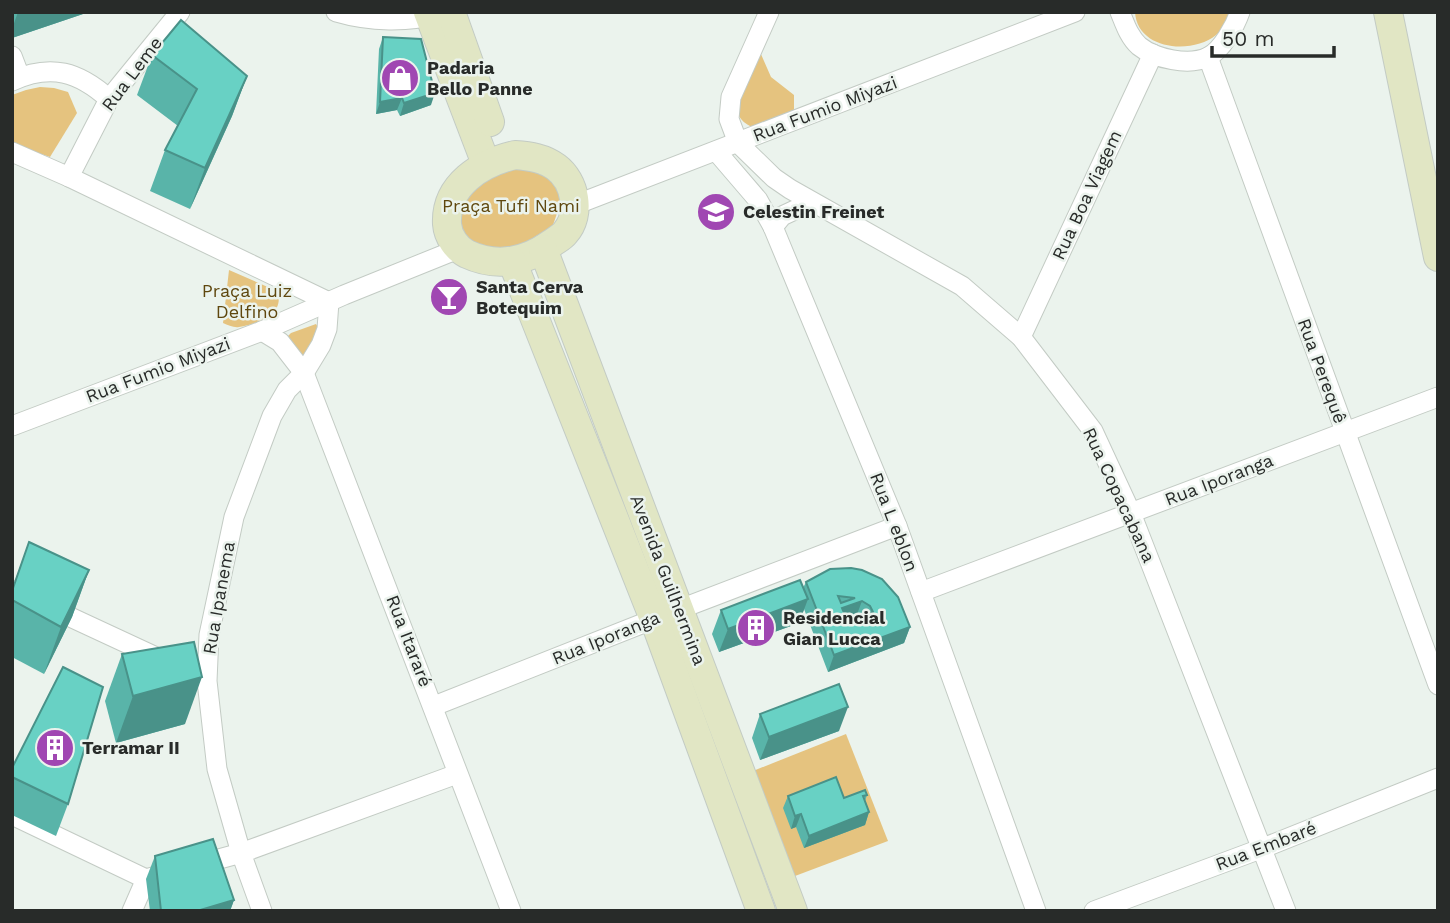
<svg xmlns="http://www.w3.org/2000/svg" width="1450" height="923" viewBox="0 0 1450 923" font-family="'Work Sans',sans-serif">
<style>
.green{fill:#e5c37f}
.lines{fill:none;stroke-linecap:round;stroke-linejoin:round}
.street-casing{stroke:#c3cbc4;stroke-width:21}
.secondary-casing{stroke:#c3cbc4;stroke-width:30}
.street{stroke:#fff;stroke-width:19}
.secondary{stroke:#e1e6c4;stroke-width:28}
.wall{fill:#59b4a9;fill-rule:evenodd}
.shaded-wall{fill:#499289}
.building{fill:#68d1c4;stroke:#499289;stroke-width:2;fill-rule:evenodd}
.labels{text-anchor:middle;stroke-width:5;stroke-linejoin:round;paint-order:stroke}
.poi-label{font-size:18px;font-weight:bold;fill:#282b29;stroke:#ebf3ed;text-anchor:start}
.street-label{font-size:18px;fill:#282b29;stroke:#ebf3ed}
.park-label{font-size:18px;fill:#5f470e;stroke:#ebf3ed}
</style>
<rect width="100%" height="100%" fill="#ebf3ed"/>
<g class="green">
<path d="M1135 12H1231C1227 20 1223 30 1216 35 1192 55 1137 50 1135 12Z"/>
<path d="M760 52 771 77 794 95V115L757 129C716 115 747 78 760 52Z"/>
<polygon points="40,87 54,88 68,92 77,113 50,157 12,144 12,95 26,90"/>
<polygon points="502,165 547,166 562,199 553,225 532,242 494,250 457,236 451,206"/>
<path d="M229 270 277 291C286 314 258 324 239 327 234 328 228 325 223 323Z"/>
<polygon points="316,324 319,329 312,341 307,364 287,337 291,333"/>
<polygon points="846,734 888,841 795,876 753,771"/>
</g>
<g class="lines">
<defs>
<g id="street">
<path d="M336 12C370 22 408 23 442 13"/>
<polyline points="769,12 731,97 729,119 738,143 774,178 790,189 962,286 1021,337 1093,431 1131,513 1286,911"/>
<path d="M1120 12C1125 24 1129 37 1139 46 1155 59 1189 66 1208 57 1222 50 1235 26 1240 12"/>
<polyline points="12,56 20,77"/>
<polyline points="1208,57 1438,685"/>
<path d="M12 81C51 63 79 72 109 99"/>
<polyline points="716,151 758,200 773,227 897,526 1036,911"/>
<polyline points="12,152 69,177 329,302 327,329 321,345 304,373 287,390 272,416 234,517 209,635 207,681 217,769 241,853 262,911"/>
<polyline points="69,177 109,99 180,12"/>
<polyline points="575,205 1075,12"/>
<polyline points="773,227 782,216 812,202"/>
<polyline points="262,331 280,342 304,373 511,911"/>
<polyline points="1021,337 1153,54"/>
<polyline points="12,426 262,331 344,295 458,249"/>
<polyline points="12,590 167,662"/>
<polyline points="921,592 1438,397"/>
<polyline points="434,706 654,619 897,526"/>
<polyline points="12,815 146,879 241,853 457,774"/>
<polyline points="132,911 146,879"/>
<polyline points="1094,911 1263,848 1438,778"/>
</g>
<g id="secondary">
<polyline points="428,12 486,164"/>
<polyline points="451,12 490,122"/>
<polyline points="1388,12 1438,257"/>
<path d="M515 155C530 156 544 158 556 167 575 181 582 214 565 233 562 237 556 240 552 243 526 262 497 268 467 254 457 249 448 237 447 224 445 185 481 163 515 155Z"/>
<polyline points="543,249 793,911"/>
<polyline points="512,261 654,619 761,911"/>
</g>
</defs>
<use href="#street" class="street-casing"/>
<use href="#secondary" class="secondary-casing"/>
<use href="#street" class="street"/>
<use href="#secondary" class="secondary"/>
</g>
<g class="wall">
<polygon points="12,12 84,12 83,14 12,38"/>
<polygon points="383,37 431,105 400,116 397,110 376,114 379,49"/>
<polygon points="152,55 247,76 232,116 190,209 150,191 165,150 178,126 137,95"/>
<polygon points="29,542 89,570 72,617 44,674 12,657 12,589"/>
<path d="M830 569 910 627 904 643 828 672 804 609 799 623 719 652 712 634 721 610 803 588 806 582ZM856 617 858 618 848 622 847 620Z"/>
<polygon points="122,654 185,724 116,743 105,701"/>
<polygon points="760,714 839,731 760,760 752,738"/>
<polygon points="12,768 68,804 56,836 12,815"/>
<polygon points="867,795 865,801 869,812 865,825 804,848 796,827 791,829 783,808 788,796 844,798"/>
<polygon points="155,856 234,900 230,911 150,911 146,879"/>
</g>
<g class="shaded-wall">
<polygon points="18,12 84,12 83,14 12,38 12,29"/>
<polygon points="247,76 232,116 190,209 205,168"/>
<polygon points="435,93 431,105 400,116 404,103"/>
<polygon points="402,98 397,110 376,114 380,102"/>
<polygon points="89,570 72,617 44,674 61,627"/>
<polygon points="808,599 799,623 719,652 728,629"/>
<polygon points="862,601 856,617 836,624 842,608"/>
<polygon points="910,627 904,643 828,672 834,655"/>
<polygon points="202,677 185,724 116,743 133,696"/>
<polygon points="848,707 839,731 760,760 769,737"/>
<polygon points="869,812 865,825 804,848 809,836"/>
<polygon points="801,814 796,827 791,829 795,816"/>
<polygon points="234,900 230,911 197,911"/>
</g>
<g class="building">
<polygon points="181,20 247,76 205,168 165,150 197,89 152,55"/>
<polygon points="383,37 421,39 435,93 404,103 402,98 380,102"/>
<polygon points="29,542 89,570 61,627 12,600 12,591"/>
<path d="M851 568 862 570 882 579 898 597 910 627 834 655 806 582 830 569ZM838 596 855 598 841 603ZM862 601 870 606 873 612 848 622 842 608Z"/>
<polygon points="800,580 808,599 728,629 721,610"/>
<polygon points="194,642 202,677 133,696 122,654"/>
<polygon points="63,667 103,687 68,804 12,777 12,768"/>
<polygon points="839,684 848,707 769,737 760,714"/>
<polygon points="836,777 844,798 865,790 867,795 863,796 869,812 809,836 801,814 795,816 788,796"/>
<polygon points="213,839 234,900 197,911 161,911 155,856"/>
</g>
<defs>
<symbol id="shop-disc" viewBox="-11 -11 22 22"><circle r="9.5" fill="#a047b2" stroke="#ebf3ed"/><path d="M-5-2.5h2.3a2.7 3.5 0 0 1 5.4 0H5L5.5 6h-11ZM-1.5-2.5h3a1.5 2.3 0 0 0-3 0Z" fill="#fff"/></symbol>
<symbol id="school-disc" viewBox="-11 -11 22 22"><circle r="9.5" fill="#a047b2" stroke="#ebf3ed"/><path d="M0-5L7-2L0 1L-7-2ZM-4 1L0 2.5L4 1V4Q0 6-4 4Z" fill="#fff"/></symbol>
<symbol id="bar-disc" viewBox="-11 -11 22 22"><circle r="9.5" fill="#a047b2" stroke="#ebf3ed"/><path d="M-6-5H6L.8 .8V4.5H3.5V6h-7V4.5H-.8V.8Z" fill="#fff"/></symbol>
<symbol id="building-disc" viewBox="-11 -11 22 22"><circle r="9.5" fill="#a047b2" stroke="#ebf3ed"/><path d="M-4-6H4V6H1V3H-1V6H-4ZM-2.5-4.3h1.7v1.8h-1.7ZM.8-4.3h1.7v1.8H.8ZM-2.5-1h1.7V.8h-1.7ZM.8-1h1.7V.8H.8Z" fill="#fff"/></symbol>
</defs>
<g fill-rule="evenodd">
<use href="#shop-disc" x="378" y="56" width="44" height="44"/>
<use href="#school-disc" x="694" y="190" width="44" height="44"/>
<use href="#bar-disc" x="427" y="275" width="44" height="44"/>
<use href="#building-disc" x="734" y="606" width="44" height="44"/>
<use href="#building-disc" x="33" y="726" width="44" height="44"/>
</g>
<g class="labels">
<g class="poi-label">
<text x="427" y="74">Padaria<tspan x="427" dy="21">Bello Panne</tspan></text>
<text x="743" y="218">Celestin Freinet</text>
<text x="476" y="293">Santa Cerva<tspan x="476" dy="21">Botequim</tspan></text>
<text x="783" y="624">Residencial<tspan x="783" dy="21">Gian Lucca</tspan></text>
<text x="82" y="754">Terramar II</text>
</g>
<g class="street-label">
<text transform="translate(132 74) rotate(-53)" y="6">Rua Leme</text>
<text transform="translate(825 109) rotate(-21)" y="6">Rua Fumio Miyazi</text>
<text transform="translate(1087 195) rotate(-65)" y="6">Rua Boa Viagem</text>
<text transform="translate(158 370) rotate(-21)" y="6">Rua Fumio Miyazi</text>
<text transform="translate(1322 371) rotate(70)" y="6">Rua Perequê</text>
<text transform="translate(1219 480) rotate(-21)" y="6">Rua Iporanga</text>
<text transform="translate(1119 495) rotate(65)" y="6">Rua Copacabana</text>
<text transform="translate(894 522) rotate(69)" y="6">Rua L eblon</text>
<text transform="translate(668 580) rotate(69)" y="6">Avenida Guilhermina</text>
<text transform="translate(219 598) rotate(-80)" y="6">Rua Ipanema</text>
<text transform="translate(606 638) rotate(-22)" y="6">Rua Iporanga</text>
<text transform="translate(409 641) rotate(69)" y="6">Rua Itararé</text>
<text transform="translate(1266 846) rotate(-21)" y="6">Rua Embaré</text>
</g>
<g class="park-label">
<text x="511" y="212">Praça Tufi Nami</text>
<text x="247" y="297">Praça Luiz<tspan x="247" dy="21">Delfino</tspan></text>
</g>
</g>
<rect width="1450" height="923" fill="none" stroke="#282b29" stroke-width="28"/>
<path d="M1212 46v10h122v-10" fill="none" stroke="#282b29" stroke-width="3.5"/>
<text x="1222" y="46" font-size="21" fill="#282b29" stroke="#ebf3ed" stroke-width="5" paint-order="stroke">50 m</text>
</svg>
